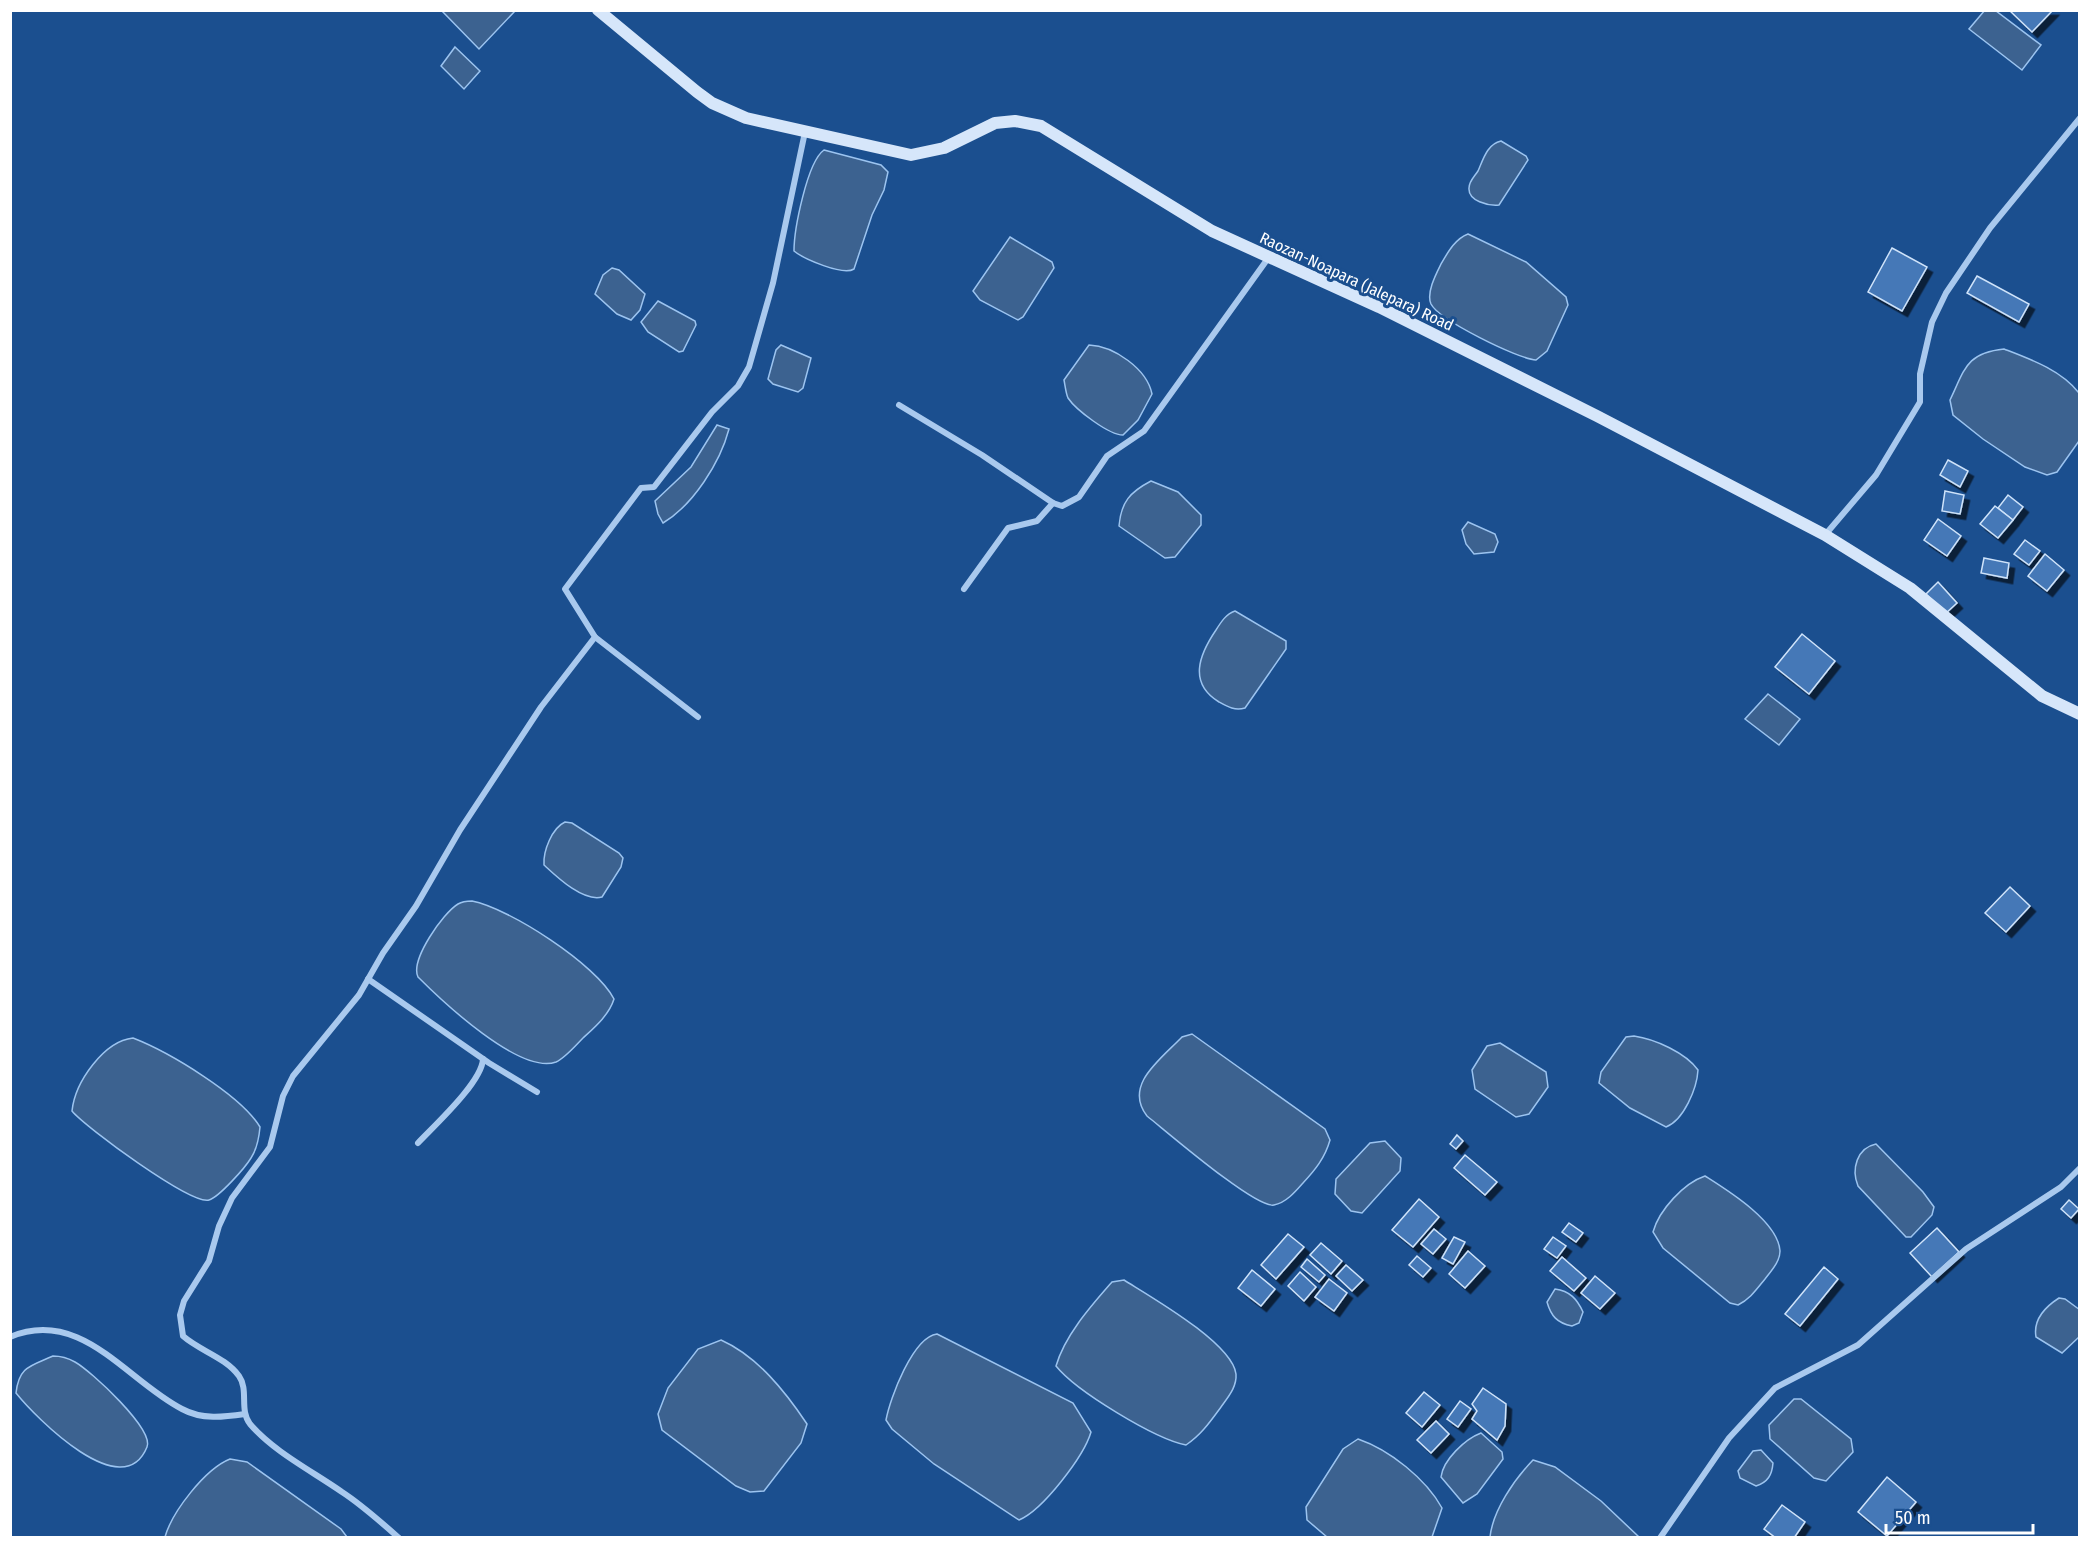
<svg xmlns="http://www.w3.org/2000/svg" width="2090" height="1548" viewBox="0 0 2090 1548" font-family="'Fira Sans Condensed',sans-serif">
<style>
.water{fill:#3c6290;stroke:#9cc4f0;stroke-width:1.5}
.building{fill:#4478b7;stroke:#cfe3fa;stroke-width:1.5;filter:url(#shadow)}
.lines{fill:none;stroke-linecap:round;stroke-linejoin:round}
.street{stroke:#a9c9ee;stroke-width:6}
.secondary{stroke:#d6e6fa;stroke-width:12}
.labels{text-anchor:middle;stroke-width:6;stroke-linejoin:round;paint-order:stroke}
.street-label{font-size:16px;fill:#fff;stroke:#1b4f8f}
</style>
<defs>
<filter id="shadow"><feDropShadow dx="5.5" dy="5.5" stdDeviation="0" flood-color="#0009"/></filter>
</defs>
<rect width="100%" height="100%" fill="#1b4f8f"/>
<g class="water">
<polygon points="1985,10 1996,11 2041,45 2022,70 1969,29"/>
<polygon points="442,11 515,11 479,49"/>
<polygon points="455,47 480,71 464,89 441,66"/>
<path d="M1501 141 1526 156 1528 160 1499 205C1488 206 1468 201 1469 188 1469 181 1475 176 1478 171 1483 160 1487 144 1501 141Z"/>
<path d="M824 150 881 165 888 172 884 190 872 215 854 269C843 276 804 259 794 251 794 230 807 162 824 150Z"/>
<path d="M1468 234 1526 262 1566 297 1568 305 1547 351 1536 360C1518 359 1439 320 1431 304 1426 293 1436 274 1441 264 1448 252 1455 239 1468 234Z"/>
<polygon points="1010,237 1052,262 1054,268 1023,317 1018,320 980,300 973,291"/>
<polygon points="612,268 619,270 645,294 640,310 631,320 617,314 595,294 603,275"/>
<polygon points="658,301 695,321 696,325 683,351 679,352 648,332 641,322"/>
<polygon points="781,345 811,358 803,388 798,392 773,384 768,379 776,350"/>
<path d="M1089 345C1114 346 1147 369 1152 394L1138 420 1123 435C1109 435 1076 410 1068 398 1066 394 1065 385 1064 380Z"/>
<path d="M2004 349C2030 359 2061 370 2079 393V441L2057 472 2047 475 2025 467 1983 439 1953 415 1950 400C1965 369 1966 353 2004 349Z"/>
<path d="M717 425 729 429C720 463 693 505 663 523L658 514 655 501 691 467Z"/>
<path d="M1151 481 1178 492 1201 515V525L1175 557 1165 558 1119 526C1121 502 1130 492 1151 481Z"/>
<polygon points="1468,522 1495,534 1498,542 1494,552 1474,554 1466,544 1462,530"/>
<path d="M1235 611 1286 641V649L1245 708C1235 711 1228 707 1219 702 1188 683 1199 655 1216 630 1221 622 1226 614 1235 611Z"/>
<polygon points="1768,694 1800,719 1779,745 1745,719"/>
<path d="M565 822 572 823 619 853 623 858 621 867 602 897C583 902 557 877 544 865 543 851 552 828 565 822Z"/>
<path d="M472 901C509 908 597 965 614 999 609 1015 595 1027 583 1038 576 1045 565 1058 556 1062 520 1075 442 1001 418 977 410 960 443 913 458 904 463 901 467 901 472 901Z"/>
<path d="M1192 1034 1325 1129 1330 1140C1325 1158 1315 1170 1303 1183 1296 1191 1286 1203 1274 1205 1256 1209 1166 1131 1147 1116 1123 1085 1161 1059 1182 1037Z"/>
<path d="M1634 1036C1655 1039 1686 1053 1698 1070 1697 1088 1684 1120 1666 1127L1630 1108 1599 1083 1601 1072 1626 1037Z"/>
<path d="M133 1038C169 1052 241 1095 260 1127 259 1138 257 1149 251 1158 245 1168 219 1197 209 1200 191 1205 85 1127 72 1111 75 1082 104 1041 133 1038Z"/>
<polygon points="1500,1043 1546,1072 1548,1087 1529,1114 1516,1117 1475,1089 1472,1070 1487,1046"/>
<polygon points="1385,1141 1401,1158 1400,1171 1362,1213 1351,1211 1335,1194 1336,1179 1370,1143"/>
<path d="M1876 1144 1923 1192 1934 1207 1932 1215 1911 1237H1906L1858 1186C1851 1169 1857 1148 1876 1144Z"/>
<path d="M1705 1176C1727 1190 1778 1221 1780 1251 1780 1262 1771 1271 1765 1279 1756 1290 1750 1299 1738 1305L1730 1303 1663 1248 1653 1232C1659 1210 1684 1183 1705 1176Z"/>
<path d="M1124 1280C1151 1297 1232 1343 1236 1374 1237 1387 1228 1397 1221 1407 1210 1422 1201 1435 1186 1445 1155 1439 1076 1391 1056 1366 1065 1335 1091 1306 1112 1282Z"/>
<path d="M1555 1289C1570 1291 1577 1299 1583 1312L1579 1323 1572 1326C1557 1323 1551 1316 1547 1302Z"/>
<path d="M2059 1298 2065 1299 2080 1310 2079 1337 2062 1353 2036 1337C2033 1320 2045 1307 2059 1298Z"/>
<path d="M937 1334 1073 1403 1091 1432C1084 1456 1043 1510 1019 1520L934 1464 892 1429 886 1420C890 1398 913 1337 937 1334Z"/>
<path d="M721 1340C757 1356 785 1391 807 1424L801 1443 764 1491 750 1492 736 1486 662 1430 658 1414 668 1388 698 1349Z"/>
<path d="M53 1356C61 1356 68 1358 75 1362 91 1371 154 1429 147 1447 123 1506 36 1418 16 1393 19 1366 31 1366 53 1356Z"/>
<polygon points="1794,1399 1801,1399 1851,1439 1853,1452 1826,1481 1814,1478 1770,1439 1769,1425"/>
<path d="M1481 1433 1502 1452 1503 1459 1477 1494 1463 1503 1441 1477C1443 1460 1465 1439 1481 1433Z"/>
<path d="M1358 1439C1390 1450 1426 1479 1442 1508L1432 1537H1327L1307 1520 1306 1507 1343 1449Z"/>
<path d="M1761 1450 1773 1463C1772 1475 1768 1482 1756 1486L1740 1478 1738 1471 1753 1451Z"/>
<path d="M230 1459 247 1462 341 1529 347 1537H165C172 1512 205 1469 230 1459Z"/>
<path d="M1533 1460 1555 1467 1601 1501 1639 1537H1490C1493 1510 1514 1480 1533 1460Z"/>
</g>
<g class="building">
<polygon points="2009,10 2053,10 2032,32"/>
<polygon points="1892,248 1927,267 1902,311 1868,292"/>
<polygon points="1977,276 2029,304 2019,322 1967,293"/>
<polygon points="1948,460 1968,471 1960,487 1940,475"/>
<polygon points="1945,491 1964,495 1960,514 1942,511"/>
<polygon points="2008,495 2023,507 2013,520 1998,508"/>
<polygon points="1995,506 2013,520 1998,538 1980,524"/>
<polygon points="1938,519 1961,536 1947,556 1924,540"/>
<polygon points="2025,540 2040,551 2029,565 2014,554"/>
<polygon points="2045,554 2064,570 2047,591 2028,576"/>
<polygon points="1984,558 2009,563 2007,578 1981,573"/>
<polygon points="1938,582 1957,603 1945,614 1926,594"/>
<polygon points="1802,634 1835,661 1809,694 1775,667"/>
<polygon points="2010,887 2030,906 2006,932 1985,913"/>
<polygon points="1457,1135 1463,1141 1456,1149 1450,1144"/>
<polygon points="1465,1155 1497,1182 1485,1195 1454,1168"/>
<polygon points="1419,1199 1439,1217 1413,1247 1392,1230"/>
<polygon points="2069,1200 2079,1209 2071,1218 2061,1209"/>
<polygon points="1569,1223 1583,1233 1576,1242 1562,1232"/>
<polygon points="1937,1228 1959,1252 1932,1277 1910,1253"/>
<polygon points="1434,1229 1446,1239 1433,1254 1421,1244"/>
<polygon points="1288,1234 1304,1247 1276,1279 1261,1265"/>
<polygon points="1454,1237 1465,1242 1453,1264 1442,1258"/>
<polygon points="1553,1237 1566,1246 1557,1258 1544,1249"/>
<polygon points="1321,1243 1342,1261 1331,1274 1310,1255"/>
<polygon points="1468,1251 1485,1266 1465,1288 1449,1274"/>
<polygon points="1417,1256 1431,1268 1423,1277 1409,1265"/>
<polygon points="1562,1257 1586,1278 1574,1291 1550,1271"/>
<polygon points="1307,1259 1325,1275 1319,1282 1301,1267"/>
<polygon points="1346,1265 1363,1280 1352,1291 1336,1276"/>
<polygon points="1824,1267 1838,1279 1800,1326 1785,1314"/>
<polygon points="1252,1270 1275,1289 1261,1306 1238,1288"/>
<polygon points="1300,1272 1316,1287 1304,1301 1288,1286"/>
<polygon points="1595,1276 1615,1293 1600,1309 1581,1293"/>
<polygon points="1329,1279 1347,1293 1334,1311 1315,1297"/>
<polygon points="1483,1388 1506,1404 1505,1426 1497,1440 1472,1419 1477,1411 1472,1404"/>
<polygon points="1424,1392 1440,1405 1422,1427 1406,1413"/>
<polygon points="1460,1401 1471,1409 1458,1427 1447,1419"/>
<polygon points="1436,1421 1449,1434 1431,1453 1417,1440"/>
<polygon points="1887,1477 1916,1502 1887,1536 1858,1512"/>
<polygon points="1782,1505 1805,1522 1794,1538 1776,1538 1764,1529"/>
</g>
<g class="lines">
<g class="street">
<polyline points="899,405 982,455 1053,503 1062,506 1079,497 1107,456 1144,431 1269,257"/>
<polyline points="1825,535 1876,475 1920,402 1920,374 1932,322 1946,293 1990,228 2080,118"/>
<polyline points="964,589 1008,528 1037,521 1053,503"/>
<polyline points="595,637 698,717"/>
<polyline points="368,979 489,1063 537,1092"/>
<path d="M418 1143C435 1125 482 1082 483 1059"/>
<path d="M10 1337C81 1307 127 1381 182 1409 202 1420 224 1417 245 1414"/>
<path d="M399 1538C381 1522 362 1505 342 1492 312 1471 274 1452 250 1424 239 1410 249 1390 239 1376 225 1357 200 1351 183 1336L180 1315 184 1301 209 1261 219 1226 232 1198 270 1147 283 1096 293 1076 359 995 383 953 416 906 460 830 541 707 595 637 565 589 641 488 654 487 712 412 738 386 749 367 773 283 805 132"/>
<polyline points="1660,1538 1729,1438 1775,1388 1858,1345 1966,1249 2061,1187 2080,1168"/>
</g>
<polyline class="secondary" points="598,10 697,92 712,103 746,118 911,155 944,148 995,123 1015,121 1041,126 1212,231 1379,307 1597,416 1825,535 1910,588 2042,696 2080,714"/>
</g>
<g class="labels">
<g class="street-label">
<text transform="translate(1357 281) rotate(25)" y="6">Raozan-Noapara (Jalepara) Road</text>
</g>
</g>
<rect width="2090" height="1548" fill="none" stroke="#ffffff" stroke-width="24"/>
<path d="M1886 1524v9h147v-9" fill="none" stroke="#ffffff" stroke-width="3"/>
<text x="1895" y="1524" font-size="18" fill="#ffffff" stroke="#1b4f8f" stroke-width="4.5" paint-order="stroke">50 m</text>
</svg>
